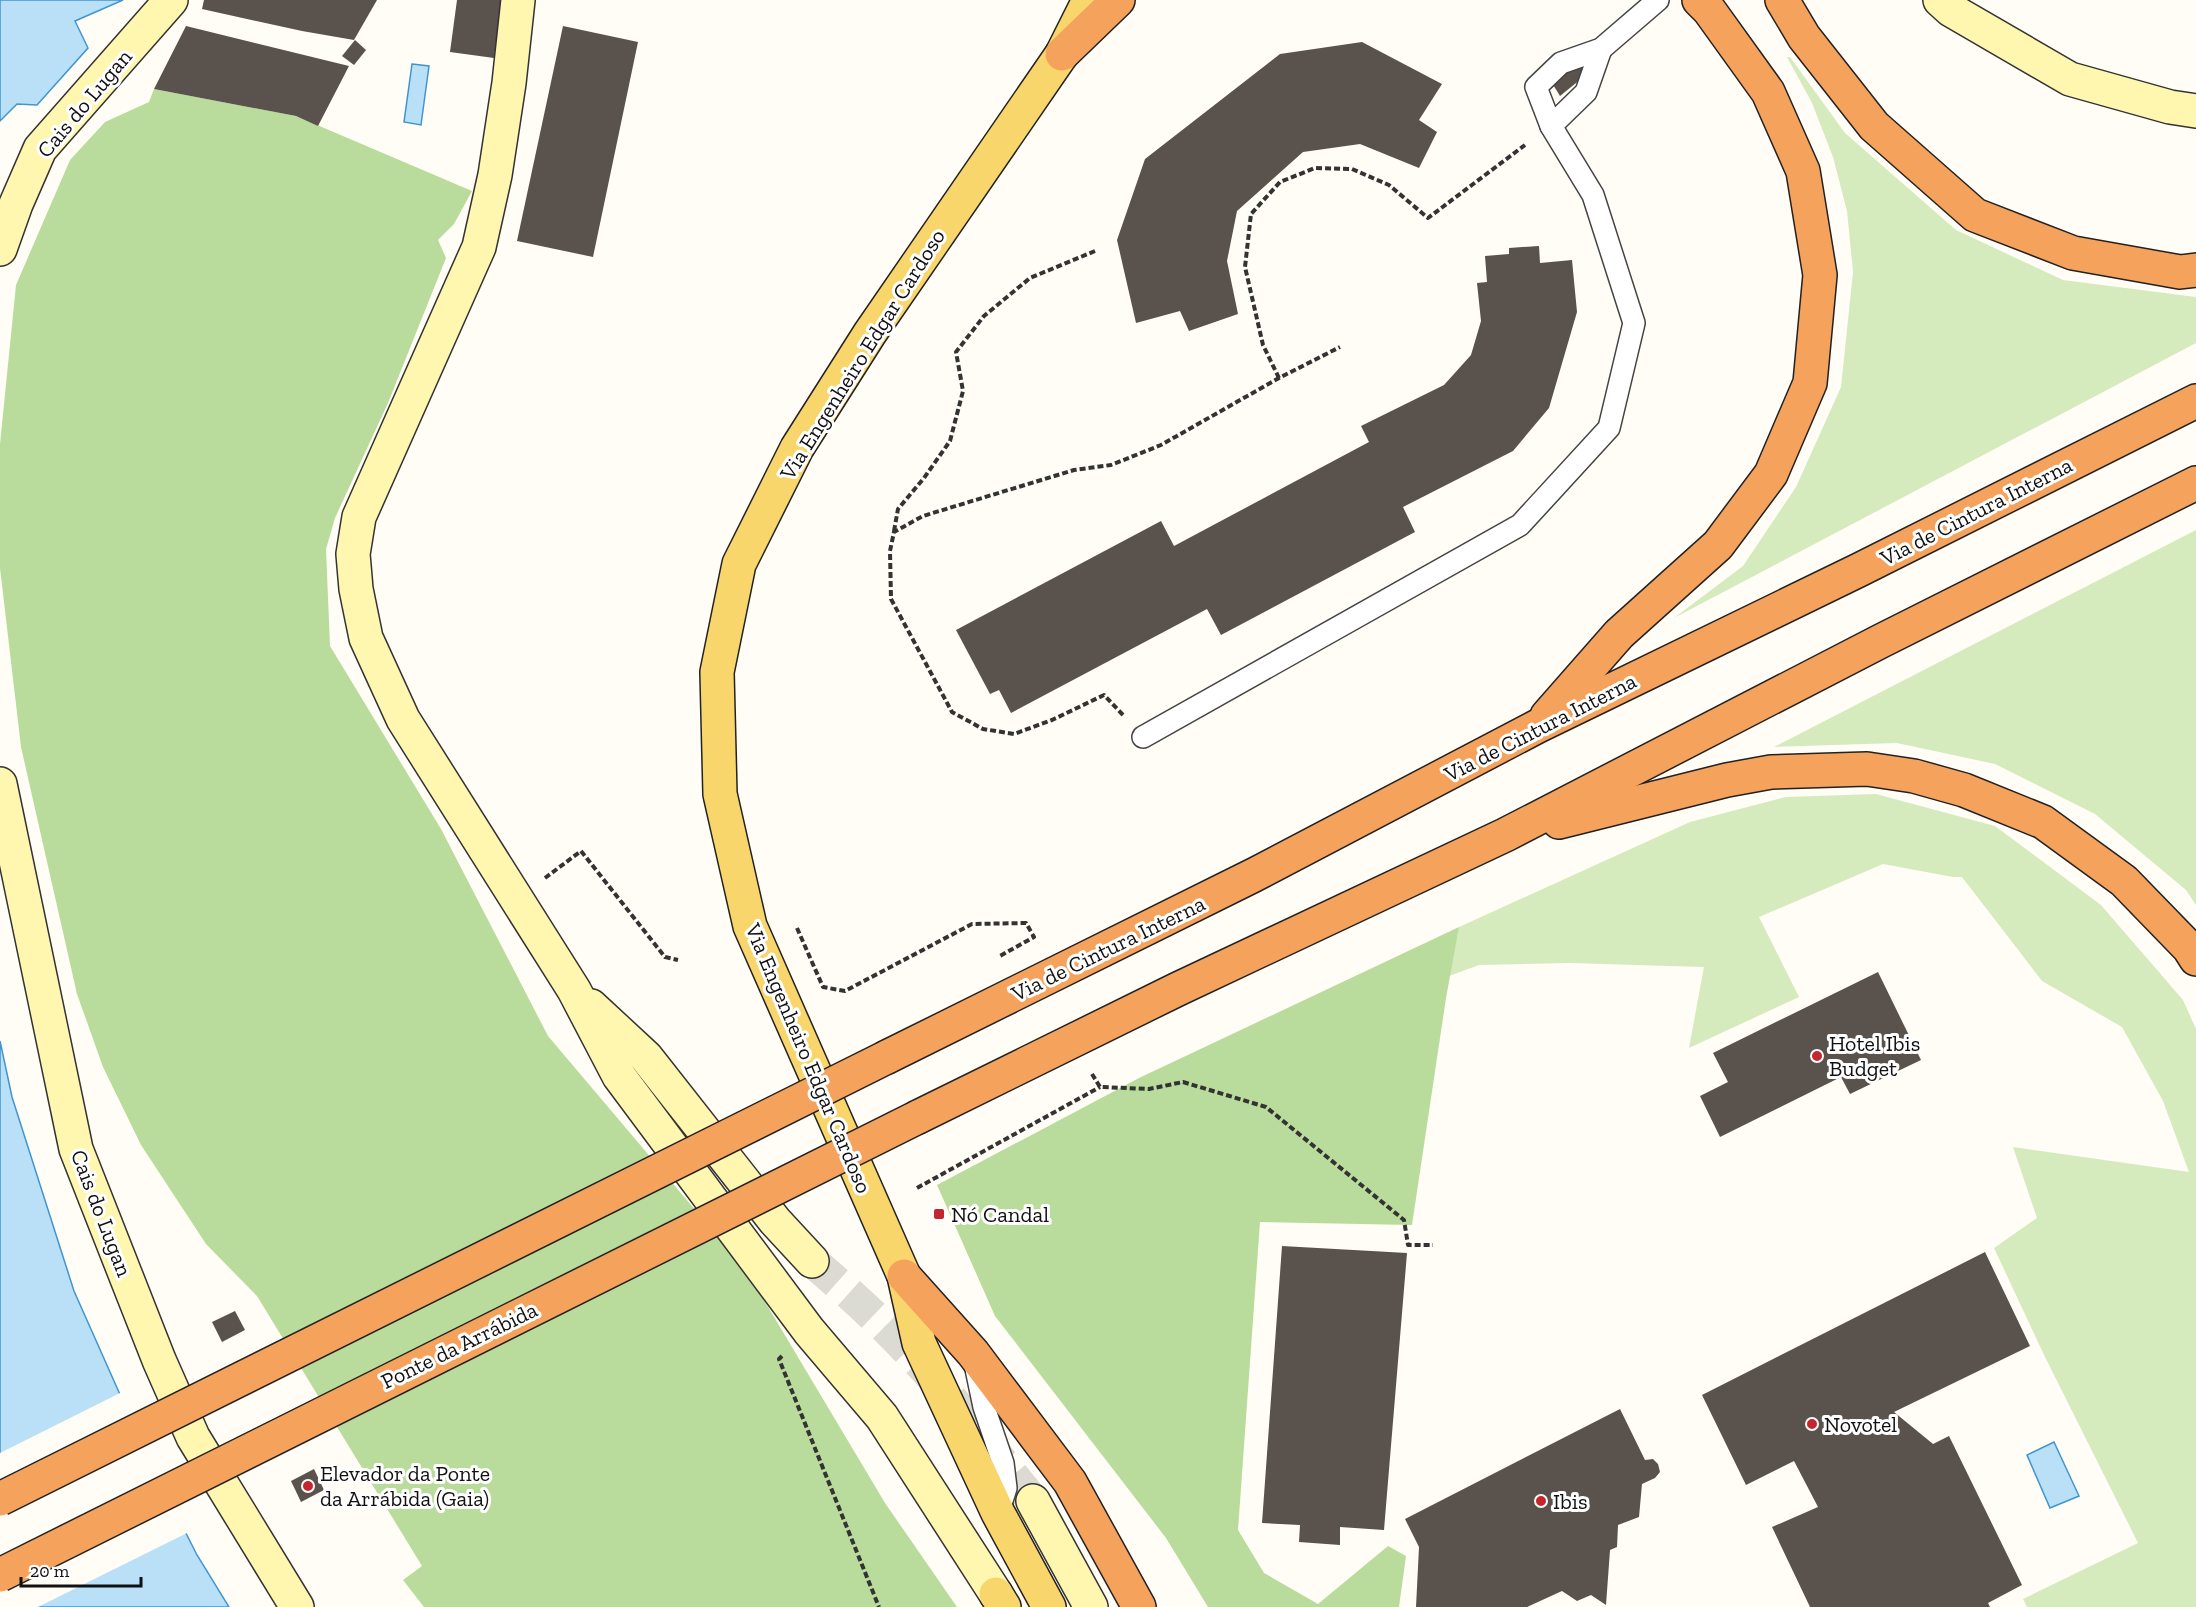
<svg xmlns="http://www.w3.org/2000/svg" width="2196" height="1607" viewBox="0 0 2196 1607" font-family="'Zilla Slab',serif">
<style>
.green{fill:#d5ebbd}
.forest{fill:#b9dc9c}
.water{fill:#b9e0f7;stroke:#3f96cf;stroke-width:1.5}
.pier{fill:#fffdf5}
.building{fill:#5a524d}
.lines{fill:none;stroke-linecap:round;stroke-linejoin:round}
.secondary-tunnel{stroke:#dbdad3;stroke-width:33;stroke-dasharray:33 16;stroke-linecap:butt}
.lane-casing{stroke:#444;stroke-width:24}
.secondary-casing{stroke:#333;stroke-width:36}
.primary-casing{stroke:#222;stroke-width:36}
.highway-casing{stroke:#222;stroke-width:36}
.path{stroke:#333;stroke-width:4;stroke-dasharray:6 3;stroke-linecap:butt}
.lane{stroke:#fff;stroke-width:21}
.secondary{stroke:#fff6b0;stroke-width:33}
.primary{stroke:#f9d66b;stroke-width:33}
.highway{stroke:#f5a25d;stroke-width:33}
.highway-bridge-casing{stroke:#222;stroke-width:36;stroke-linecap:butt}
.highway-bridge{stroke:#f5a25d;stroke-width:33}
.poi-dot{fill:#c4262e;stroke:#fff;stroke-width:2}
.labels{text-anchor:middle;stroke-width:6;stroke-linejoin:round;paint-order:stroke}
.street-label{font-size:22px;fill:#111;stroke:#fff}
.poi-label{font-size:22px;fill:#111;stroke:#fff;text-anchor:start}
</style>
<rect width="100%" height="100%" fill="#fffdf5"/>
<g class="green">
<polygon points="1787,57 1790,57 1845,133 1956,230 2063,280 2196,297 2196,343 1674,618 1743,566 1796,487 1841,387 1853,272 1847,211 1833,157 1812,103"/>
<polygon points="2196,530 2196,905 2186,890 2095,814 1995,764 1897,743 1774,747"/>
<polygon points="1876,794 1995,826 2101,905 2183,1000 2196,1029 2196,1607 2027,1607 2023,1599 2138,1543 2045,1357 1994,1248 2037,1218 2013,1147 2189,1172 2163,1101 2122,1027 2042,981 1962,877 1953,877 1883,864 1759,917 1799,997 1689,1048 1704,967 1570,963 1479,965 1449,976 1459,927 1690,822 1786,797"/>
</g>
<g class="forest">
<polygon points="154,89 296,116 472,191 454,224 438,240 446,258 388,403 335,518 326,549 330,646 441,829 548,1036 746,1270 885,1503 957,1607 424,1607 403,1580 422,1566 257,1296 206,1244 141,1145 103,1067 77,994 21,747 0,568 0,444 16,285 70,160 105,122 149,102"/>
<polygon points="1459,927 1446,998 1412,1225 1260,1222 1238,1530 1264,1573 1318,1604 1388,1546 1406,1556 1399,1607 1208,1607 1166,1538 995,1316 937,1185 1139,1078"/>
</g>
<g class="water">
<polygon points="0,0 123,0 75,21 88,48 37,105 17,104 0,121"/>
<polygon points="412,64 429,66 421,125 404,122"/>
<polygon points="0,1041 12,1097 74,1291 150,1462 197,1555 229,1607 0,1607"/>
<polygon points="2054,1442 2079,1496 2050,1508 2027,1455"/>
</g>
<polygon class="pier" points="122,1392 152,1461 189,1532 38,1607 0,1607 0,1453"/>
<g class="building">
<polygon points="204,0 377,0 354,40 302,31 202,9"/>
<polygon points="457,0 502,0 494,58 450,52"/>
<polygon points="186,26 349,66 318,126 296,116 154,89"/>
<polygon points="563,26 638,42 593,257 517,241"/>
<polygon points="355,40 366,50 354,65 342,56"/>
<polygon points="1362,42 1442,84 1419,120 1437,132 1419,168 1360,144 1303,152 1237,211 1227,261 1238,314 1189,331 1180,311 1136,323 1117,240 1145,159 1280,54"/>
<polygon points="1578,66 1582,67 1584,71 1581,79 1560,96 1552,83"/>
<polygon points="1539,246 1540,263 1572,260 1577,312 1549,408 1513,451 1403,507 1415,532 1221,635 1207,609 1011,713 999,690 990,694 956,630 1161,521 1174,546 1369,442 1361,426 1444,385 1471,355 1481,321 1477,283 1487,282 1485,256 1509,254 1509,248"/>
<polygon points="1878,972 1921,1060 1850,1094 1841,1077 1720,1137 1700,1096 1728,1082 1713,1053"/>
<polygon points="1282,1246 1407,1253 1384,1530 1340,1527 1340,1545 1299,1542 1300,1525 1262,1523"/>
<polygon points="1985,1252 2030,1346 1894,1412 1933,1444 1949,1436 2022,1585 1988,1603 1990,1607 1810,1607 1772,1527 1818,1507 1794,1461 1746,1485 1702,1395"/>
<polygon points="235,1311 245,1330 222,1342 212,1322"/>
<polygon points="1620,1409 1645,1460 1653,1459 1658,1464 1660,1472 1655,1478 1642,1484 1639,1517 1618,1525 1617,1547 1610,1550 1606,1605 1591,1595 1577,1601 1562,1591 1527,1607 1416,1607 1419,1547 1405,1519"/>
<polygon points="314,1469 324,1490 301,1502 291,1481"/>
</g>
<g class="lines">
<path class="secondary-tunnel" d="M812 1261C852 1295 890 1330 925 1369 963 1411 997 1457 1033 1501"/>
<defs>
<g id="lane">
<polyline points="1551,126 1586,92 1601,49"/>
<polyline points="1143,737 1520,525 1609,428 1634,323 1593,195 1551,126 1536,87 1561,63 1601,49 1658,0"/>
<polyline points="975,1364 984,1407 1003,1463 1006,1488 998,1513"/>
</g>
<g id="secondary">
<polyline points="518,0 509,83 495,175 479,247 359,517 353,554 356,589 366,638 403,719 574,990 619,1076 809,1331 882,1417 996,1594"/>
<polyline points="1940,0 1951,10 2070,79 2170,107 2196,111"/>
<polyline points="0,249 16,204 40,149 171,0"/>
<polyline points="0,784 76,1149 159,1360 193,1437 297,1607"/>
<polyline points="591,1006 646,1057 775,1221 812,1261"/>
<polyline points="1033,1501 1091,1607"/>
</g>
<g id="primary">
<polyline points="996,1594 1004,1607"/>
<polyline points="1049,1607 998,1513 919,1343 904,1276 750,926 720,794 717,672 739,564 797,448 870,333 1062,54 1089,0"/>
</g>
<g id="highway">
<polyline points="1782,0 1804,37 1874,126 1975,215 2073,253 2180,272 2196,270"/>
<polyline points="1062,54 1118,0"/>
<polyline points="1547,716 1619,634 1718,545 1771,474 1810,383 1820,275 1803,171 1768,92 1709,10 1699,0"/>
<polyline points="1559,822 1727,780 1771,772 1867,769 1914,776 1964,790 2043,822 2124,881 2189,948 2196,959"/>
<polyline points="887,1057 1254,875 1538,726 1859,570 2196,401"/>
<polyline points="918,1117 1178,989 1505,835 1881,641 2196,483"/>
<polyline points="904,1276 973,1353 1070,1482 1139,1607"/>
</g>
</defs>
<use href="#lane" class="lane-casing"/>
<use href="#secondary" class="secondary-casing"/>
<use href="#primary" class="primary-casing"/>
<use href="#highway" class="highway-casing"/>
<g class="path">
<polyline points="1279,378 1263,345 1245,267 1251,214 1280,182 1315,168 1352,169 1389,185 1428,218 1525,145"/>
<polyline points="894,531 898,509 924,478 950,441 963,391 956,352 984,316 1030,278 1095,251"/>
<polyline points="1123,715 1104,695 1052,720 1014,734 983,729 952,712 891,599 890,551 894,532 923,516 1074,470 1111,465 1161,445 1279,378 1340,347"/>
<polyline points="545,878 581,851 665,957 678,960"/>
<polyline points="797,928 823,987 845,991 972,924 1026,923 1034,937 998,957"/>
<polyline points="1092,1074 1100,1087 1149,1089 1183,1082 1266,1107 1404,1220 1408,1245 1433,1245"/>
<polyline points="917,1188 1100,1087"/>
<polyline points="782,1356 779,1359 879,1607"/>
</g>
<use href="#lane" class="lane"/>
<use href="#secondary" class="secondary"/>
<use href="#primary" class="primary"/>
<use href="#highway" class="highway"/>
<defs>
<g id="highway-bridge">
<polyline points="0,1499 887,1057"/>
<polyline points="0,1575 918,1117"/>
</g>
</defs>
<use href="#highway-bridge" class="highway-bridge-casing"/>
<use href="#highway-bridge" class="highway-bridge"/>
</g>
<g class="poi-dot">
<circle cx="1817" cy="1056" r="6"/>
<rect x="933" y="1208" width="12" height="12" rx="3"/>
<circle cx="1812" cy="1424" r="6"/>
<circle cx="308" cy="1486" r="6"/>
<circle cx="1541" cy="1501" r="6"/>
</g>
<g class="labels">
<g class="street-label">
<text transform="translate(84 103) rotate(-50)" y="8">Cais do Lugan</text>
<text transform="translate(862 354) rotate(-58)" y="8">Via Engenheiro Edgar Cardoso</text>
<text transform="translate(1976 511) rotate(-27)" y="8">Via de Cintura Interna</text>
<text transform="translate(1540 727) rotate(-27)" y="8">Via de Cintura Interna</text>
<text transform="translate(1108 948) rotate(-26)" y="8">Via de Cintura Interna</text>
<text transform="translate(809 1058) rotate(67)" y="8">Via Engenheiro Edgar Cardoso</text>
<text transform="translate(102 1213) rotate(69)" y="8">Cais do Lugan</text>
<text transform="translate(459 1345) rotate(-26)" y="8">Ponte da Arrábida</text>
</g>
<g class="poi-label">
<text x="1829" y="1051">Hotel Ibis<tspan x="1829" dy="25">Budget</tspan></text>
<text x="951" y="1222">Nó Candal</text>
<text x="1824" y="1432">Novotel</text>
<text x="320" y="1481">Elevador da Ponte<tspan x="320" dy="25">da Arrábida (Gaia)</tspan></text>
<text x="1553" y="1509">Ibis</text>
</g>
</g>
<path d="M21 1577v9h120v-9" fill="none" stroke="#111111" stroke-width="3"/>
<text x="30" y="1577" font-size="18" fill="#111111" stroke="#ffffff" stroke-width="4.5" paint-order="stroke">20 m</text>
</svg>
